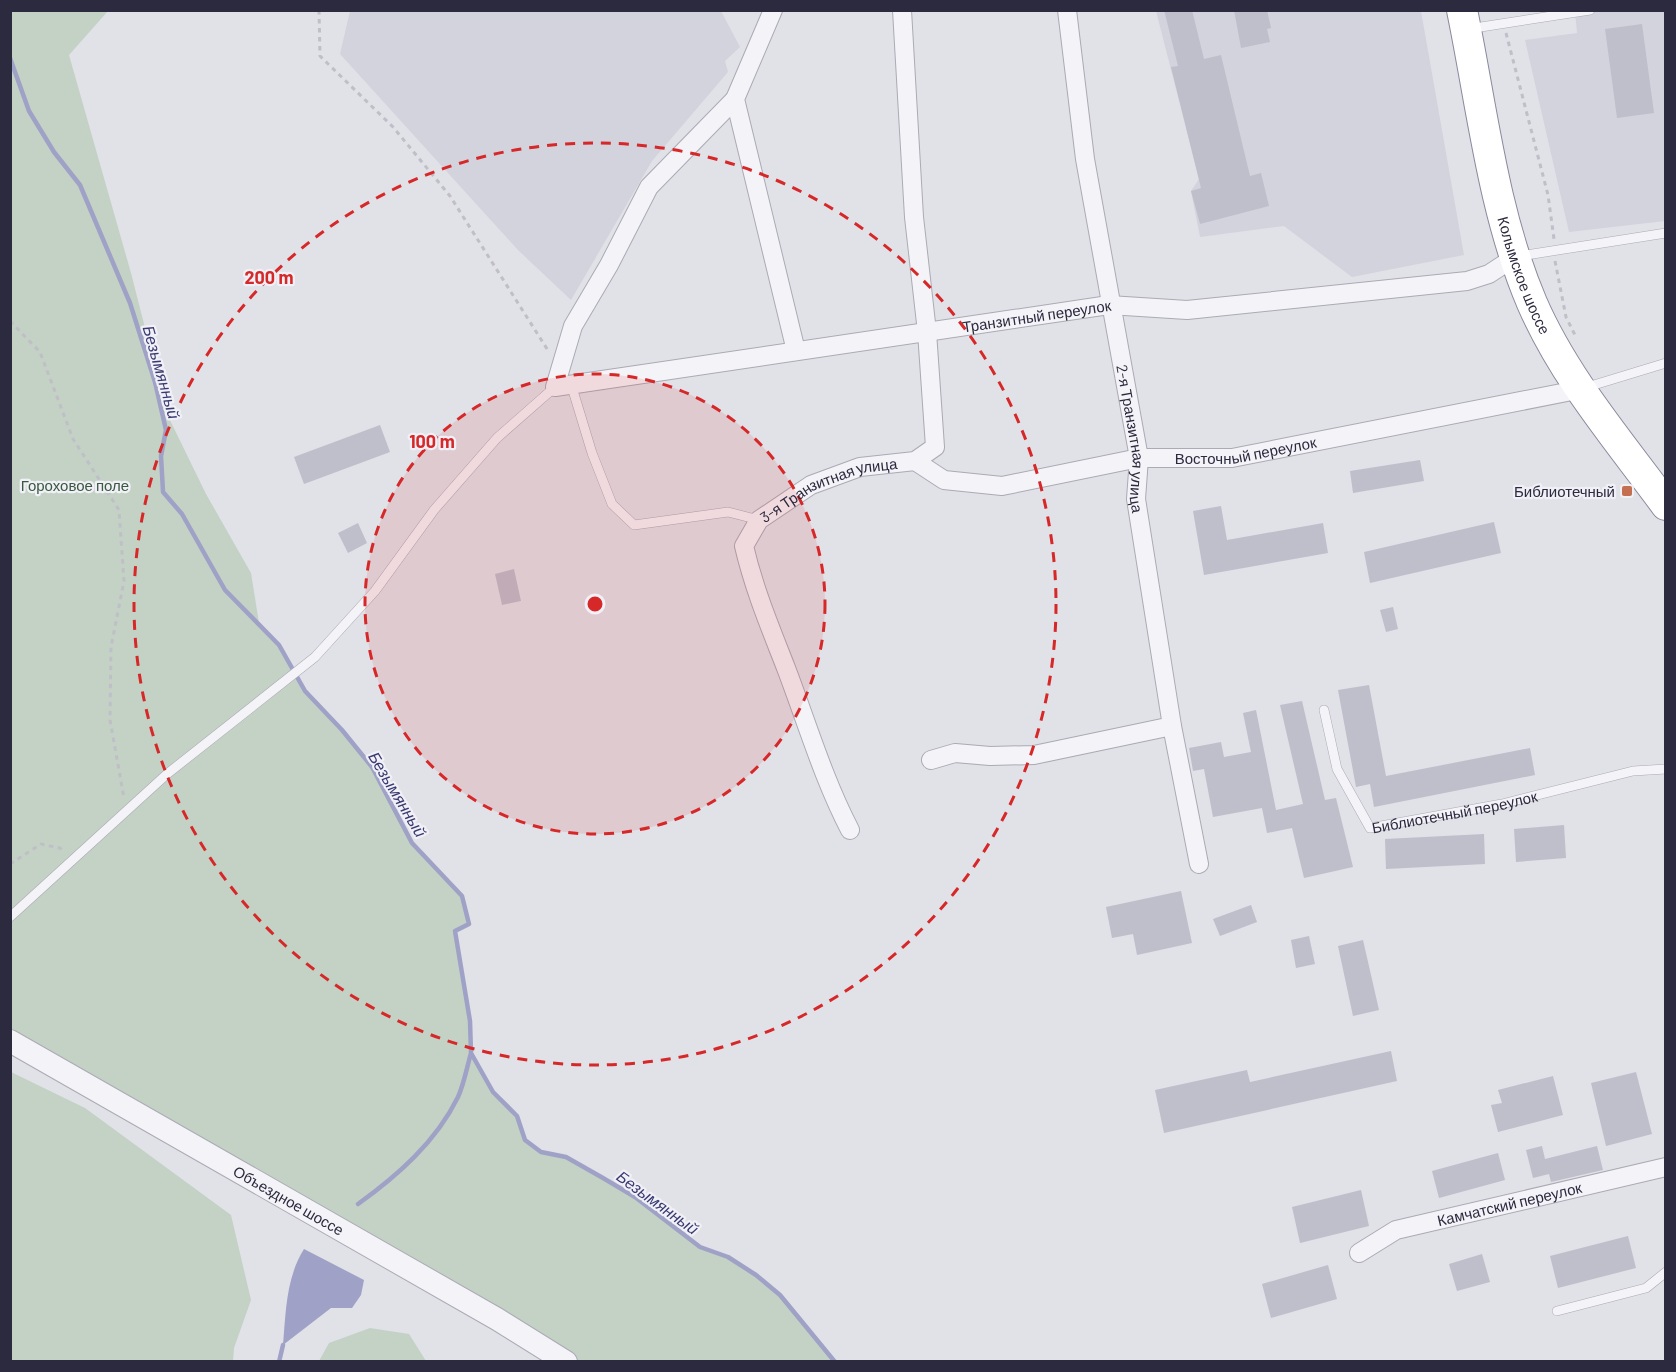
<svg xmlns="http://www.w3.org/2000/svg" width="1676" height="1372" font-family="Barlow,sans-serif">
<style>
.built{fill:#d3d3dd}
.green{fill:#c3d2c5}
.water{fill:#9fa1c6}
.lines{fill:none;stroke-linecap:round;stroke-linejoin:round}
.stream{stroke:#9fa1c6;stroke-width:4.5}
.building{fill:#bfbecb}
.service-casing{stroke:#abaab5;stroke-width:10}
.minor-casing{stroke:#abaab5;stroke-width:20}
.tertiary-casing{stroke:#abaab5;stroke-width:24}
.trunk-casing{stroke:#8a899e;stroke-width:32}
.path{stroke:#c0bfc7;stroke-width:3;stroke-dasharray:4.5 4.5;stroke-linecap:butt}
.service{stroke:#f4f3f7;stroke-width:9}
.minor{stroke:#f4f3f7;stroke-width:18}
.tertiary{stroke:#f4f3f7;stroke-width:22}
.trunk{stroke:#fff;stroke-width:30}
.ring{fill:none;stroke:#d62828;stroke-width:3;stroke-dasharray:10 8}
.poi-dot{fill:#c46f4f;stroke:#f0f0f6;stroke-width:2}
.labels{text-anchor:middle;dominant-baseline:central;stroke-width:4.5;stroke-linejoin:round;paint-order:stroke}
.street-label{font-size:15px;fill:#2c2a3f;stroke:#f0f0f6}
.park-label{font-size:15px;fill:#395940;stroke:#f0f0f6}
.poi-label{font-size:15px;fill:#2c2a3f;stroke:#f0f0f6;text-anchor:end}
.water-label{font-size:16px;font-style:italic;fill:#383970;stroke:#f0f0f6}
.centre{fill:#d62828;stroke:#f0f0f6;stroke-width:3}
.ring-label{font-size:18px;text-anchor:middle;font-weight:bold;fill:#d62828;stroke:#f0f0f6;stroke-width:4.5;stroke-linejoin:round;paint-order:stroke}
</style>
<rect width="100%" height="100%" fill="#e1e1e8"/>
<!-- built -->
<path class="built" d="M350,11h371l19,36 -15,14 3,11 -76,89 -81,139 -53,-50 -178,-196z
M1156,11h265l43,244 -112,22 -68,-51 -84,11 -9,-46 8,-12z
M1575,11h90v210l-96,11 -44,-192 52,-7z"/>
<!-- green -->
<path class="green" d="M11,11h97l-39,44 62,218 36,141 39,80 45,79 8,50 20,22 26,46 37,38 30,38 40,76 50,53 7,28 -14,8 15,89 1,32 22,39 24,24 8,24 16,12 25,5 37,21 32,19 65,50 28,10 28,18 24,20 55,66h-269l-555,-320z
M11,1072l74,36 146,107 20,85 -17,48 -1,13h-222z
M370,1328l39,6 17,27h-107l10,-18z"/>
<!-- water -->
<path class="water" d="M304,1249l60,31 -3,15 -9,13h-21l-48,37c3,-34 3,-67 21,-96z"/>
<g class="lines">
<!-- stream -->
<path class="stream" d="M10,58l19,53 25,41 26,33 50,118 25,79 11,48 -5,26 2,36 19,22 43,76 54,55 26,46 37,39 30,37 40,76 50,53 7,28 -14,7 15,90 1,32 22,39 24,24 8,24 16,12 25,5 37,21 32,19 65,50 28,10 28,18 24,20 55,67
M358,1204c39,-28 78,-62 100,-107 6,-13 9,-30 13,-44
M279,1362l4,-17"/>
</g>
<!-- building -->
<path class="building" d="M1164,10h28l12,49 17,-4 29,121 11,-3 8,33 -69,18 -9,-33 10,-3 -30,-121 7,-1z
M1234,10h33l4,18 -4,1 3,13 -29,6z
M1642,24l12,89 -37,5 -12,-89z
M380,425l10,27 -86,32 -10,-27z
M1420,460l4,21 -71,12 -3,-22z
M1221,506l6,34 96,-17 5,30 -124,22 -11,-64z
M1494,522l7,31 -131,30 -6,-31z
M358,523l9,20 -19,10 -10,-20z
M514,569l7,32 -19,4 -7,-31z
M1393,607l5,22 -12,3 -6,-22z
M1369,685l17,91 144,-28 5,27 -161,32 -4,-23 -14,3 -18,-97z
M1302,701l23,99 11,-2 17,69 -49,11 -12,-50 -25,5 -5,-25 -49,9 -9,-48 -11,2 -4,-23 32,-6 3,15 27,-5 -8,-39 13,-3 20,100 27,-6 -23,-99z
M1564,825l2,33 -50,4 -2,-33z
M1484,834l1,30 -99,5 -1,-30z
M1181,891l11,52 -55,12 -4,-21 -21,4 -6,-31z
M1251,905l6,17 -37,14 -7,-17z
M1309,936l6,28 -19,4 -5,-28z
M1363,940l16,70 -26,6 -15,-70z
M1391,1051l6,30 -233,52 -9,-43 92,-20 3,12z
M1636,1072l16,62 -46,12 -15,-63z
M1553,1076l10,39 -65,17 -7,-27 11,-2 -4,-13z
M1542,1146l3,13 52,-13 6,24 -52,12 -2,-8 -16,4 -7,-28z
M1498,1153l7,27 -66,18 -7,-27z
M1361,1190l8,36 -69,17 -8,-36z
M1628,1236l8,32 -78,20 -8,-32z
M1482,1254l8,28 -33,9 -8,-27z
M1328,1265l9,34 -66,19 -9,-34z"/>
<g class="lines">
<!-- service casing -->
<g class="service-casing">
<g id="service">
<path d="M1468,29l122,-19"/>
<path d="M1520,256l146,-23"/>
<path d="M571,384l21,69 20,51 22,21 94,-13 31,8"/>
<path d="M1584,388l82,-25"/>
<path id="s1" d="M1324,710l13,59 33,59 132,-24 131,-33 33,-2"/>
<path d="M10,917l157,-143 148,-117 60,-66 59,-81 63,-72 58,-51"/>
<path d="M1557,1311l89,-23 20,-16"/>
</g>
</g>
<!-- minor casing -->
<g class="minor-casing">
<g id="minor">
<path d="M773,10l-38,89 61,252"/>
<path id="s2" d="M1067,10l18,149 54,299 -3,41 36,227 27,138"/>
<path id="s3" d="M735,99l-86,88 -40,78 -36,61 -18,61 554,-82 78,5 280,-29 22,-7 26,-17"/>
<path id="s4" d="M915,461l29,19 58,6 137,-28h93l350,-69"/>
<path d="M931,760l24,-7 35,3 44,-1 138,-29"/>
<path id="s5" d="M850,830c-27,-52 -43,-107 -64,-162 -16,-41 -32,-79 -42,-122l15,-26 52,-35 49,-18 55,-6 20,-14 -8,-115 -13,-115 -12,-207"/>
<path id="s6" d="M1359,1253l37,-23 270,-63"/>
</g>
</g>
<!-- tertiary casing -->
<g class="tertiary-casing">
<g id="tertiary">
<path id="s7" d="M10,1041l487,278 69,43"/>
</g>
</g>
<!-- trunk casing -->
<g class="trunk-casing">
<g id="trunk">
<path id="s8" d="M1462,10c20,97 31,202 70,293 32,74 87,138 134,202"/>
</g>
</g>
<!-- path -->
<path class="path" d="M319,10l1,46 73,71 57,69 99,156
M1506,33l42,162 6,44
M1555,261l11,56 9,18
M10,321l30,31 33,87 46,71 5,71 -13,66 -1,73 14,78
M10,864l31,-20 19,4 4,4"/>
<!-- service -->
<use href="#service" class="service"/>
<!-- minor -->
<use href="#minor" class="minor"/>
<!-- tertiary -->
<use href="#tertiary" class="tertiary"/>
<!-- trunk -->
<use href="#trunk" class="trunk"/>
</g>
<!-- distance rings -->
<circle cx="595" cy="604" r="230" fill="#d62828" fill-opacity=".12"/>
<g class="ring">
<circle cx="595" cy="604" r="230"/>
<circle cx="595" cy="604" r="461"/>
</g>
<!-- markers -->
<rect class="poi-dot" x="1621" y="485" width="12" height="12" rx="3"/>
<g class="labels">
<!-- street labels -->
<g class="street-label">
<text stroke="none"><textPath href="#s8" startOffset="273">Колымское шоссе</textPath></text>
<text stroke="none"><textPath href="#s3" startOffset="832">Транзитный переулок</textPath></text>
<text stroke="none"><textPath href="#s2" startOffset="434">2-я Транзитная улица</textPath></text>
<text stroke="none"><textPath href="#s4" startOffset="340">Восточный переулок</textPath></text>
<text stroke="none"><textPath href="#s5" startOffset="411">3-я Транзитная улица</textPath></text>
<text stroke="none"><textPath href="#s1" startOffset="214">Библиотечный переулок</textPath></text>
<text stroke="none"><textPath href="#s7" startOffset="321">Объездное шоссе</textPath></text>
<text stroke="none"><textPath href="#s6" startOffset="160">Камчатский переулок</textPath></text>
</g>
<!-- park labels -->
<g class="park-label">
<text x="75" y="485">Гороховое поле</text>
</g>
<!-- poi labels -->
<g class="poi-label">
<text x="1615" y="491">Библиотечный</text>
</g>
<!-- water labels -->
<g class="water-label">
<text transform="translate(162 372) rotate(74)">Безымянный</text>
<text transform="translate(398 794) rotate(59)">Безымянный</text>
<text transform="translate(658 1202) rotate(36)">Безымянный</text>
</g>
</g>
<circle cx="595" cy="604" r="9" class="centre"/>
<g class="ring-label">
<text x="269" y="284">200 m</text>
<text x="432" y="448">100 m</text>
</g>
<!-- border -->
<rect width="1676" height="1372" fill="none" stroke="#2c2a3f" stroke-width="24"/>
</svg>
